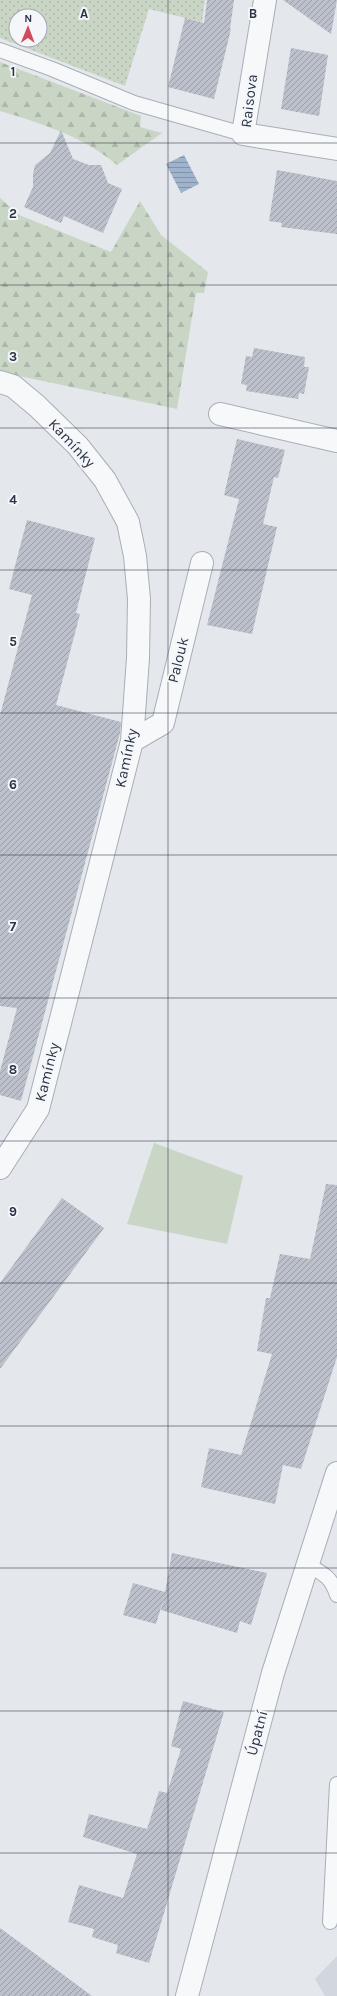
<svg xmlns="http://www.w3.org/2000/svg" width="337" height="1996" font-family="Karla,sans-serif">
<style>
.built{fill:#d2d6de}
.green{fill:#c9d6c5}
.forest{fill:url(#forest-firs)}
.garden{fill:url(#garden-dots);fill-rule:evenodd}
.water{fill:url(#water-rules)}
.building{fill:url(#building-hatch)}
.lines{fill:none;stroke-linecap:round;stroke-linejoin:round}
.lane-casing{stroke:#a9aeb7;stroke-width:16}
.street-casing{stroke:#a9aeb7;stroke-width:24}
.lane{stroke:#f7f8fa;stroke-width:14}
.street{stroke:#f7f8fa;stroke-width:22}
.grid{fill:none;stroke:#2b3445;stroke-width:1;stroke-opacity:0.55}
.labels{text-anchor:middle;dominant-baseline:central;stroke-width:4;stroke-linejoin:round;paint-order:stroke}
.street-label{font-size:15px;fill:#2b3445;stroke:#f4f6f9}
.grid-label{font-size:13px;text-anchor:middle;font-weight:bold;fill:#2b3445;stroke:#f4f6f9;stroke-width:4;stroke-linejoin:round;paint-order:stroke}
</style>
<defs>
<pattern id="forest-firs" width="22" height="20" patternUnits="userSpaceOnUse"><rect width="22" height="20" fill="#c9d6c5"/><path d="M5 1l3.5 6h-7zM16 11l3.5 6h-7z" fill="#adb8ab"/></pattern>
<pattern id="garden-dots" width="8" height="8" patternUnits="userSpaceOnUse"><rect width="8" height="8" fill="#c9d6c5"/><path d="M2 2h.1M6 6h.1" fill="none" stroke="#adb8ab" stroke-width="1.8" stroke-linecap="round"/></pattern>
<pattern id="water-rules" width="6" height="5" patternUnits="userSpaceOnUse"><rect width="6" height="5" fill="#9fb4cc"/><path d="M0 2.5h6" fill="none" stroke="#8293a7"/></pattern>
<pattern id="building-hatch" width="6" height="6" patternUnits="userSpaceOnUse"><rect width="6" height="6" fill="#bbc0ca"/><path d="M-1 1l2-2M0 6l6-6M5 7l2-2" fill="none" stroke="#989da6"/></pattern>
</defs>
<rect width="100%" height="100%" fill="#e4e7ec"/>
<!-- built -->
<path class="built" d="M337,1956v40h-12l-10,-17z"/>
<!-- green -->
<path class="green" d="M154,1143l89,33 -16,68 -100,-20z"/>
<!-- forest -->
<path class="forest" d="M0,62l141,54 -1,11 22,6 -45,32c-32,-28 -77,-42 -117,-54z
M0,198l19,17 92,37 29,-51 21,34 47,37 -4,21h-8l-19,116 -177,-37z"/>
<!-- garden -->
<path class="garden" d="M0,0h205l-3,22 -53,-13 -24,77 -125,-48zM16,16h24v24h-24z"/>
<!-- water -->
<path class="water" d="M184,155l15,29 -18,9 -15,-29z"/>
<!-- building -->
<path class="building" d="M207,0h27l-4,29h1l-17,70 -46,-12 17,-69 19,5z
M283,0h54l-6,34z
M291,48l37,7 -9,61 -38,-7z
M61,130l12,29 16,6h12l7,18 14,6 -19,44 -39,-17 -3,7 -37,-16 9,-20v-13l2,-9 15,-12z
M277,170l60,11v53l-56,-7 1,-4 -13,-2z
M254,348l51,9 -1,10h5l-5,27 -5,-1 -1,6 -52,-8 1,-6 -6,-1 5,-28 6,1z
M237,439l48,11 -7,28 -4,-1 -11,47 14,3 -25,107 -45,-9 32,-126 -15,-4z
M27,520l68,18 -19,75 4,1 -24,91 65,17 -1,11 -99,368 -21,-6v-24l17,-63 -17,-2v-291l32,-120 -23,-6z
M326,1184l11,1v172l-36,112 -18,-4 -8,39 -74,-17 8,-39 32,7 31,-101 -15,-3 9,-53h4l10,-44 30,5z
M62,1198l42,30 -104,141v-86z
M172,1553l95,20 -16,52 -11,-4 -3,12 -76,-23 3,-12 -8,26 -33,-9 10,-32 32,9z
M183,1701l41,11 -75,251 -33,-10 2,-8 -26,-8 2,-8 -26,-7 11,-37 44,13 14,-44 -54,-17 6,-23 58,15 12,-38 8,2 14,-44 -10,-3z
M0,1928l26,19 66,49h-92z"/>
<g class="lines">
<!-- lane casing -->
<g class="lane-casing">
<path id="lane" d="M0,50l52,19 82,34 109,31
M308,1565c16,9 23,12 29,30
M330,1922l7,-138"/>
</g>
<!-- street casing -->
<g class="street-casing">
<path id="street" d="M265,0l-22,134 94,15
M0,382l13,4 24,20 41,40 27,34 23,42 7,34 4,43 -1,59 -6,83 -94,368 -38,59
M220,414l117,27
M132,741l31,-18 39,-160
M187,1996l86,-323 64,-200"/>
</g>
<!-- lane -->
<use href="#lane" class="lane"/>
<!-- street -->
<use href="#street" class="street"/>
</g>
<!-- grid -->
<path class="grid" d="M168,0v1996M0,143h337M0,285h337M0,428h337M0,570h337M0,713h337M0,855h337M0,998h337M0,1141h337M0,1283h337M0,1426h337M0,1568h337M0,1711h337M0,1853h337"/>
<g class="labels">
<!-- street labels -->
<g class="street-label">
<text transform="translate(249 101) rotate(-83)">Raisova</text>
<text transform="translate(72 443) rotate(47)">Kamínky</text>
<text transform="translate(178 660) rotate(-76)">Palouk</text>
<text transform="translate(126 758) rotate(-78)">Kamínky</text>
<text transform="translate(47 1072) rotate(-76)">Kamínky</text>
<text transform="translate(257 1733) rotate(-75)">Úpatní</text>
</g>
</g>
<g class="grid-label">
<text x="84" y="18">A</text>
<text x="253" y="18">B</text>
<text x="13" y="76">1</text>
<text x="13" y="218">2</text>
<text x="13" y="361">3</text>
<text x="13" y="504">4</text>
<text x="13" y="646">5</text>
<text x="13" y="789">6</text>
<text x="13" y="931">7</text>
<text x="13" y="1074">8</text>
<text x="13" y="1216">9</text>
</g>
<!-- north arrow -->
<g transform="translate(28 28) rotate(1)"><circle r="19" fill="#f4f6f9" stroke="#a4a8b1"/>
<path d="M0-3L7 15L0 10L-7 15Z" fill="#d1495b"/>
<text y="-6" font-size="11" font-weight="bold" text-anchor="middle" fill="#2b3445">N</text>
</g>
</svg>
